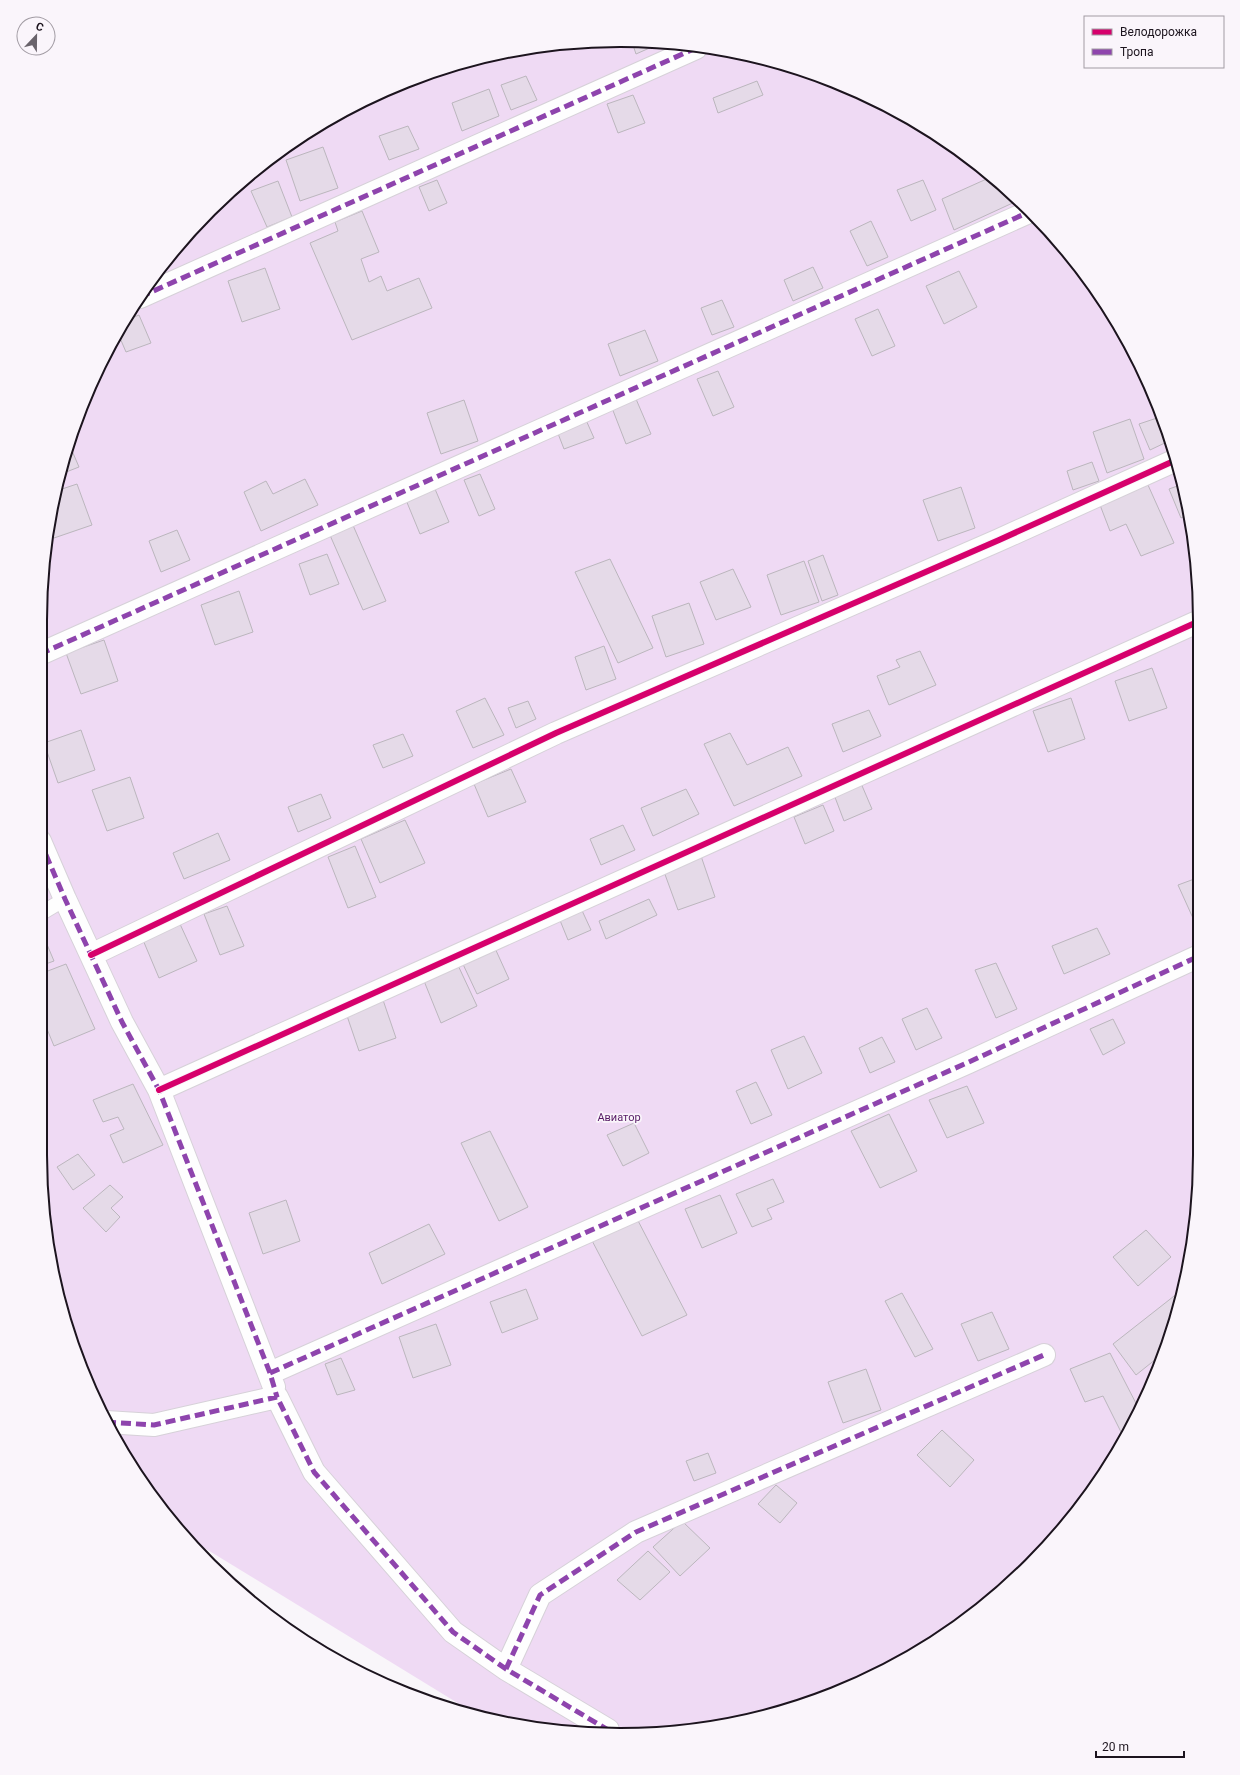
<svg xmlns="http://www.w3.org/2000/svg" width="1240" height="1775" font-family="Roboto,sans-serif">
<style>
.green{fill:#efdaf4}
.building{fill:#e5dae8;stroke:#bbb6bd}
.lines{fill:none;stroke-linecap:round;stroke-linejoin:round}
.service-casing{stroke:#d6d1d8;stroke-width:16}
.minor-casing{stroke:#d6d1d8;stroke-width:24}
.service{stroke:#fefefe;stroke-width:14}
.minor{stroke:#fefefe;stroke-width:22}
.quiet{stroke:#8e44ad;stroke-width:5;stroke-dasharray:10 5;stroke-linecap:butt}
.cycleway-casing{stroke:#faf5fb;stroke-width:8}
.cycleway{stroke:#d6006c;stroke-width:6}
.labels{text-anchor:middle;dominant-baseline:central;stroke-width:3.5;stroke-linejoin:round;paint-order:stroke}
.park-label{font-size:11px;fill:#561a65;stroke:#faf5fb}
.rim{fill:none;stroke:#1c141e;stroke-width:2}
</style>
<rect width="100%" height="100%" fill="#f9f6fa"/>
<!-- green -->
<path class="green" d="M658,41l112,19 106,40 97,60 83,77 84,127 40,106 15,74 4,649 -19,112 -40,106 -60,97 -77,83 -127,84 -106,40 -74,15h-151l-76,-20 -276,-169 -55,-64 -38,-66 -40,-106 -20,-150v-535l11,-113 33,-109 34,-68 42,-63 77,-83 93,-66 103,-47 111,-26z"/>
<!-- building -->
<path class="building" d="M658,41l5,1 -27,12 -4,-12z
M526,76l11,24 -26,10 -10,-25z
M757,81l6,14 -45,18 -5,-15z
M489,89l10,27 -37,15 -10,-28z
M633,95l12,28 -27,10 -11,-29z
M408,126l11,23 -30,11 -10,-24z
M323,147l15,41 -38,13 -14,-41z
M991,177l26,24 -63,29 -12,-31z
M437,180l10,23 -18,8 -10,-24z
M923,180l13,30 -25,11 -14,-31z
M278,181l14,36 -25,10 -16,-36z
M362,211l17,41 -18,7 8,23 12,-6 6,15 32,-13 13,30 -80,32 -42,-97 28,-12 -3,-9z
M871,221l17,36 -21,9 -17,-35z
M813,267l10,21 -30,13 -9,-21z
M265,268l15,41 -38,13 -14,-41z
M959,271l18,36 -33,17 -18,-38z
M722,300l12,27 -22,8 -11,-27z
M878,309l17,37 -23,10 -17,-37z
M139,315l12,28 -25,9 -9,-21 7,-10z
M645,330l13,31 -38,15 -12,-32z
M718,371l16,36 -21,9 -16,-37z
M636,399l15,35 -25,10 -14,-36z
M464,400l14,41 -37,13 -14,-41z
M1160,417l9,24 -19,9 -11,-26z
M1130,419l14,40 -37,14 -14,-41z
M586,420l8,18 -30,11 -7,-18z
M70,446l9,21 -18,7z
M1092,462l7,19 -26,9 -6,-19z
M480,474l15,35 -16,7 -15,-36z
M305,479l13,26 -57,26 -17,-39 22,-11 7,13z
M77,484l15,41 -38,13 -5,-13 2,-18 5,-16z
M1183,484l6,30 -8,4 -12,-29z
M1148,485l26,58 -33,13 -15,-32 -16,7 -10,-26z
M961,487l14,41 -37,13 -15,-41z
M435,489l14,33 -29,12 -14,-34z
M352,523l34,78 -23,9 -34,-77z
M177,530l13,30 -29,12 -12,-31z
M327,554l12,30 -29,11 -11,-31z
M823,555l15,40 -16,6 -14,-40z
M610,559l43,89 -35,15 -43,-91z
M804,561l15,41 -38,13 -14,-40z
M733,569l18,38 -35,13 -16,-38z
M239,591l14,41 -38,13 -14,-40z
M689,603l15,41 -38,13 -14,-41z
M104,640l14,41 -37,13 -15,-41z
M604,646l12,33 -30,11 -11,-33z
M920,651l16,34 -47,20 -12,-29 23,-9 -4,-7z
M1152,668l15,40 -38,13 -14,-40z
M485,698l19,37 -31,13 -17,-37z
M1071,698l14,41 -37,13 -15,-41z
M528,701l8,18 -20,9 -8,-20z
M869,710l12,26 -38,16 -11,-28z
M81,730l14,40 -37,13 -14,-40z
M730,733l17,32 41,-18 14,29 -68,30 -30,-62z
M403,734l10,22 -30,12 -10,-23z
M511,769l15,33 -38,15 -14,-33z
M130,777l14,41 -37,13 -15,-41z
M860,781l12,28 -28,12 -11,-29z
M686,789l13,25 -46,22 -12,-28z
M321,794l10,24 -33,14 -10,-25z
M823,805l11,26 -29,13 -11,-27z
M405,820l20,43 -45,20 -19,-44z
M623,825l12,25 -34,15 -11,-26z
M218,833l12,27 -46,19 -11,-26z
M355,846l21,51 -28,11 -20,-51z
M701,856l14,41 -37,13 -15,-41z
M1197,878v49l-19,-42z
M649,899l8,16 -51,24 -7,-18z
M579,904l12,26 -23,10 -11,-27z
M227,906l17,40 -24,9 -16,-41z
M180,924l17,37 -38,17 -16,-38z
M1097,928l13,26 -46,20 -12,-28z
M40,935h3l11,26 -14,5z
M494,946l15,33 -32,15 -16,-34z
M456,961l21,45 -36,17 -19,-47z
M996,963l21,46 -21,9 -21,-48z
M66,964l29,65 -41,17 -14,-34v-38z
M382,997l14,41 -37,13 -14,-41z
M927,1008l15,30 -26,12 -14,-31z
M1113,1019l12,24 -22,12 -13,-26z
M804,1036l18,37 -34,16 -17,-39z
M882,1037l13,25 -25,11 -11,-25z
M756,1082l16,33 -21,9 -15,-33z
M133,1084l30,61 -40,18 -13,-28 14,-6 -6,-12 -15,5 -10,-22z
M967,1086l17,37 -37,15 -18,-38z
M889,1114l28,57 -37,17 -29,-57z
M634,1123l15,30 -26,13 -16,-31z
M490,1131l38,76 -29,14 -38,-78z
M78,1154l17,21 -22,15 -16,-23z
M773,1179l11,23 -17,7 5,10 -20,8 -16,-33z
M110,1185l13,12 -12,11 9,9 -14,15 -23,-24z
M720,1195l17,38 -35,15 -17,-39z
M286,1200l14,41 -37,13 -14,-41z
M634,1213l53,102 -45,21 -54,-103z
M429,1224l16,30 -63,30 -13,-31z
M1146,1230l25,27 -33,29 -25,-29z
M526,1289l12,30 -36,14 -12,-31z
M1183,1289l-3,16 -19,50 -25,20 -23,-31z
M902,1293l31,56 -18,8 -30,-56z
M992,1312l17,37 -31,12 -17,-37z
M436,1324l15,41 -38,13 -14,-41z
M1110,1353l30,58 -16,27 -21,-42 -18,6 -15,-33z
M341,1358l14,32 -18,5 -12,-31z
M866,1369l15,41 -38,13 -15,-41z
M942,1430l32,30 -24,27 -33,-32z
M708,1453l8,20 -22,8 -8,-20z
M776,1485l21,18 -17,20 -22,-19z
M682,1521l28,27 -30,28 -27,-29z
M648,1551l22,21 -30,28 -23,-20z"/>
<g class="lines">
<!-- service casing -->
<g class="service-casing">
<path id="service" d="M40,914l25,-15"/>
</g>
<!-- minor casing -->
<g class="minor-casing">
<path id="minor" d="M140,297l556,-249
M40,654l989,-442
M40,841l25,58 57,123 37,68 115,297
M91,955l465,-222 443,-193 177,-80
M159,1090l1036,-467
M270,1373l699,-311 228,-105
M106,1422l48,3 123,-28 37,75 139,160 53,37 102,61
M506,1669l34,-74 96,-63 408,-177"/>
</g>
<!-- service -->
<use href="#service" class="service"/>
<!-- minor -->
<use href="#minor" class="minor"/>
<!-- quiet -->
<path class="quiet" d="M140,297l556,-249
M40,654l989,-442
M40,841l25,58 57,123 37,68 111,283 7,24
M270,1373l699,-311 228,-105
M106,1422l48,3 123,-28 37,75 139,160 53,37 102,61
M506,1669l34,-74 96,-63 408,-177"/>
<!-- cycleway casing -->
<g class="cycleway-casing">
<path id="cycleway" d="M91,955l465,-222 443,-193 177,-80
M159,1090l1036,-467"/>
</g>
<!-- cycleway -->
<use href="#cycleway" class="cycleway"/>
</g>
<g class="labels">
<!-- park labels -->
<g class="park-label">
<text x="619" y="1117">Авиатор</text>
</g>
</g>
<!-- crop -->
<path d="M0 0H1240V1775H0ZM620 47H620A573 573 0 0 1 1193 620V1155A573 573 0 0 1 620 1728H620A573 573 0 0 1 47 1155V620A573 573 0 0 1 620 47Z" fill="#faf5fb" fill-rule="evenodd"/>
<path class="rim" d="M620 47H620A573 573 0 0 1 1193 620V1155A573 573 0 0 1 620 1728H620A573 573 0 0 1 47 1155V620A573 573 0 0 1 620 47Z"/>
<!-- legend -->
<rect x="1084" y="16" width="140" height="52" fill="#faf5fb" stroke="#a19ba3"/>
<rect x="1092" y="29" width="20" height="6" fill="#d6006c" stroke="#a19ba3"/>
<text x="1120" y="36" font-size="12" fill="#1c141e">Велодорожка</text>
<rect x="1092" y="49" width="20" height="6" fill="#8e44ad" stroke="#a19ba3"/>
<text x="1120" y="56" font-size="12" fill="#1c141e">Тропа</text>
<!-- north arrow -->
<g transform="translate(36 36) rotate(22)"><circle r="19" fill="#faf5fb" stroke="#a19ba3"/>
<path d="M0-3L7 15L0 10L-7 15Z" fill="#69636b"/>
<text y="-6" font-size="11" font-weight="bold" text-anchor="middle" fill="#1c141e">С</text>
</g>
<!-- scale -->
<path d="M1096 1751v6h88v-6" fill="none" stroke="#1c141e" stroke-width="2"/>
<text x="1102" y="1751" font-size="12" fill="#1c141e" stroke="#faf5fb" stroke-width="3" paint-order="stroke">20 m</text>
</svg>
